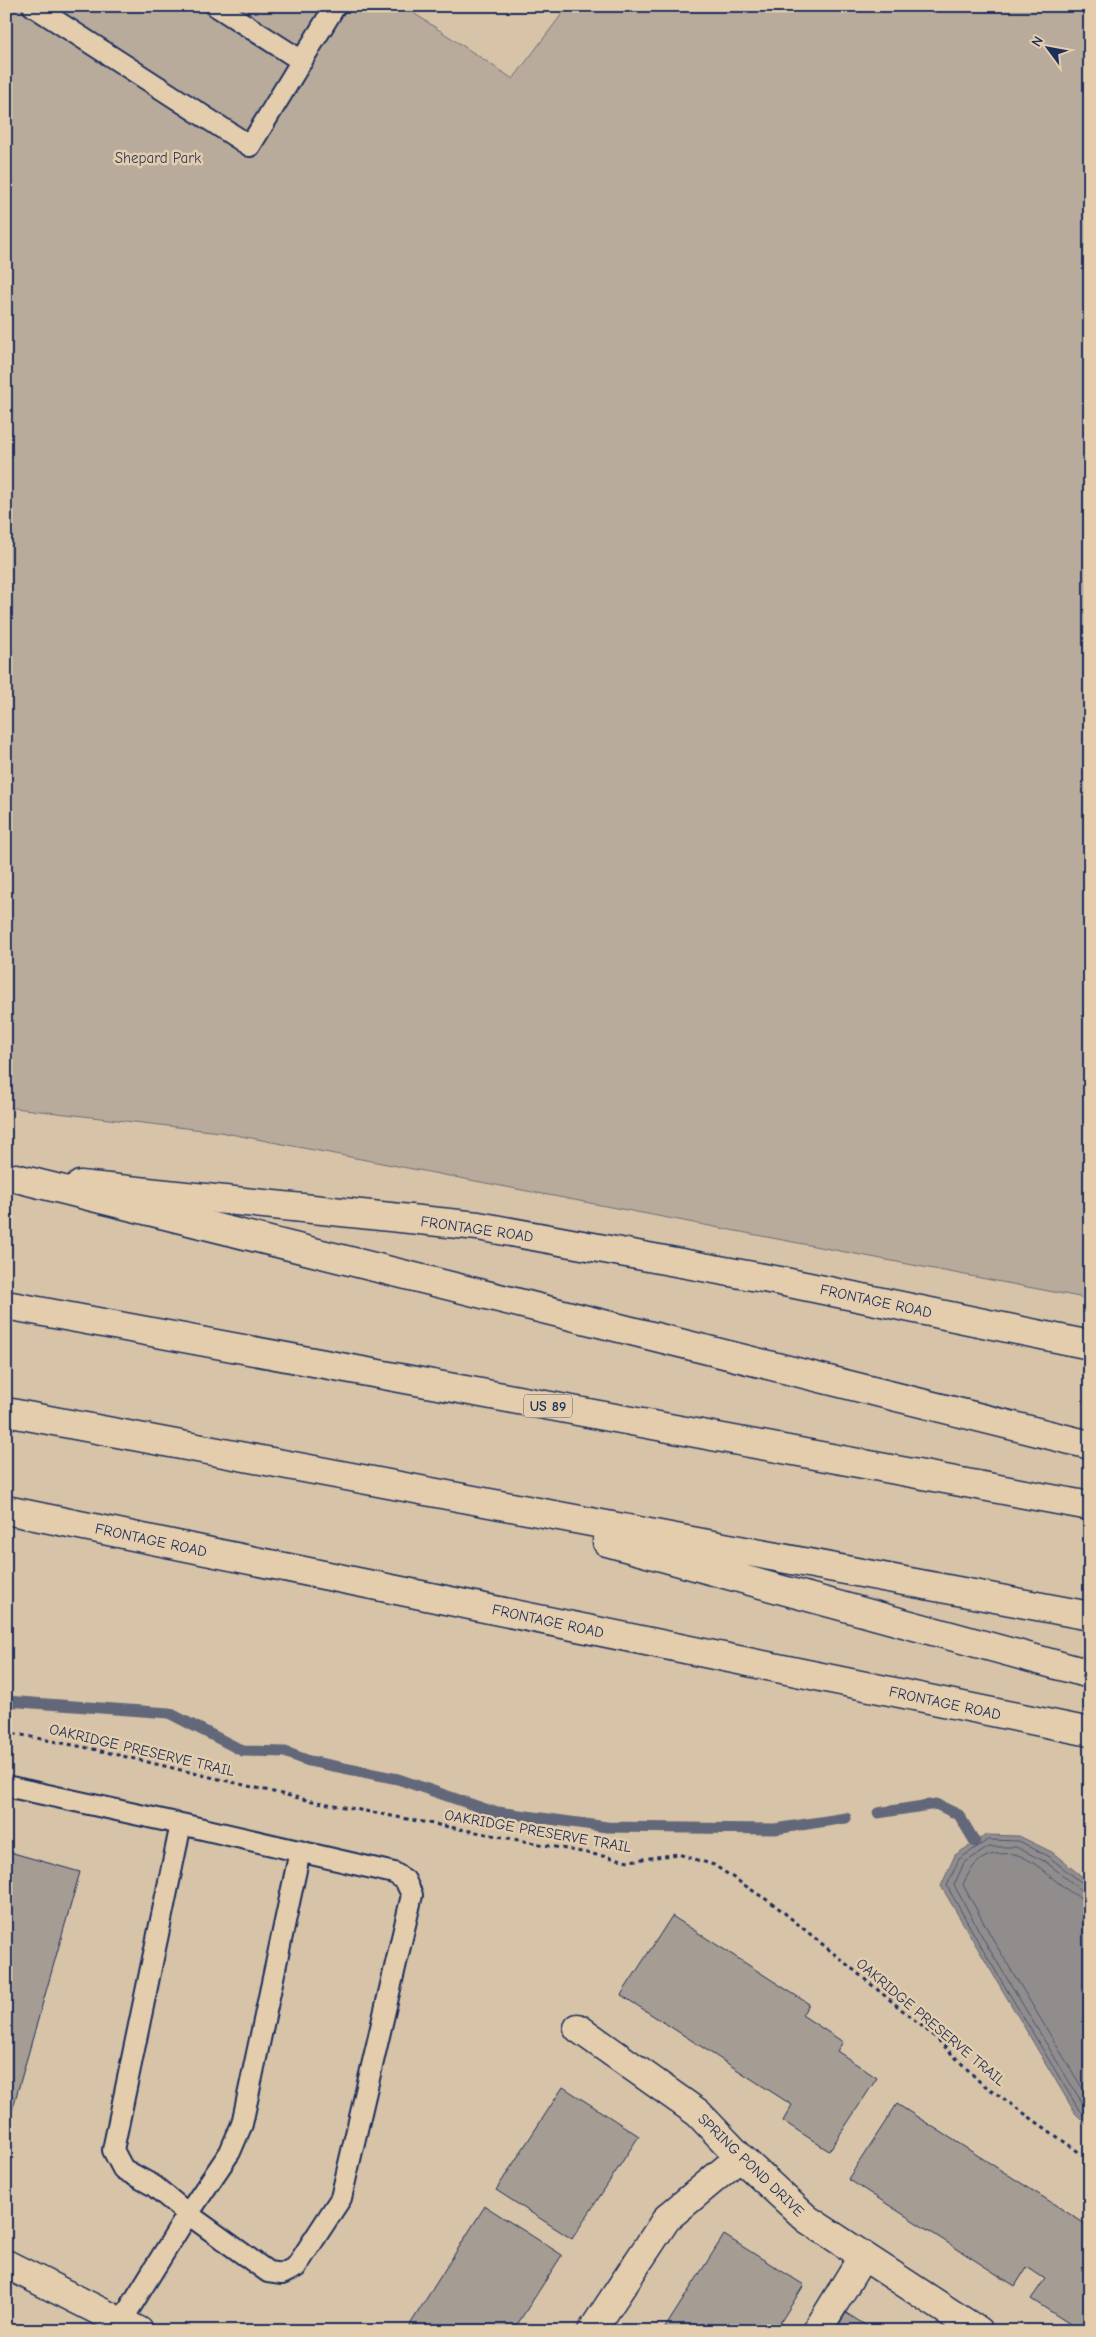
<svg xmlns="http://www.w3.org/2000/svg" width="1096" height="2337" font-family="'Comic Neue',sans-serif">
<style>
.green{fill:#b8ab9b;stroke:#6a6d7c}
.water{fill:#918d8d;stroke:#62677a}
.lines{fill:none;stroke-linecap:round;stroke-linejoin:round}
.shore{stroke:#4a5571;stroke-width:1}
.stream{stroke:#62677a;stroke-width:11}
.building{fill:#a59c93;stroke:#1b2f5e}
.service-casing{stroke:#1b2f5e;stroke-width:24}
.minor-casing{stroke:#1b2f5e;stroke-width:31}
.secondary-casing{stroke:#1b2f5e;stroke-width:31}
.motorway-casing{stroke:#1b2f5e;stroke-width:31}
.path{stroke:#1b2f5e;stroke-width:3;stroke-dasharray:4 4;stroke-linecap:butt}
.service{stroke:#e3cdac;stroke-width:20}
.minor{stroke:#e3cdac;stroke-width:28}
.secondary{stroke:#e3cdac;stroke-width:28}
.motorway{stroke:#e3cdac;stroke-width:28}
.labels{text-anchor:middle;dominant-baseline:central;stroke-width:5;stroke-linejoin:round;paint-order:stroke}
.shield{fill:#e3cdac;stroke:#575e75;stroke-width:1}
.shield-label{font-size:14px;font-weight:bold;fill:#1b2f5e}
.park-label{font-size:15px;fill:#2b3b64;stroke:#e3cdac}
.street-label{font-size:15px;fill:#1b2f5e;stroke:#e3cdac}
</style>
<rect width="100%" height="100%" fill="#d7c3a7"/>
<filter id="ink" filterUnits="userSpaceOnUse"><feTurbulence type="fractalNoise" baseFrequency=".02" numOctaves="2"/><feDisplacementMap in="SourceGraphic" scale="10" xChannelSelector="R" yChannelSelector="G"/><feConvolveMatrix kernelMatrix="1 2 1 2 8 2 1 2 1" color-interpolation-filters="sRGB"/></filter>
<g filter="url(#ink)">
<!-- green -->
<path class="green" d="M6,6h397l110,73 55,-73h522v1293l-870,-167 -214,-25z"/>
<!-- water -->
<path class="water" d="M986,1835l33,1 33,16 38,31v245l-15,-15 -134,-227 14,-31z"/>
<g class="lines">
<!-- shore -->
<path class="shore" d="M1090,1886l-5,-1 -36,-28 -30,-16 -31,-1 -29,19 -12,27 36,64 96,160 11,11
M1090,1892l-9,-2 -35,-28 -30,-15h-27l-25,16 -10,22 34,62 96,159 6,6
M1090,1900c-23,-1 -49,-40 -76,-46 -5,-1 -11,0 -16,0 -18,0 -29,16 -35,31l32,58 95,158"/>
<!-- stream -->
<path class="stream" d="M6,1701l163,12 74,38 42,1 24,9 89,18 93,32 116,16 168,2 71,-11
M878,1813l58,-9 23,11 16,27"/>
</g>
<!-- building -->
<path class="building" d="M6,1851l74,21 -74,260z
M672,1916l137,88 -7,11 41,27 -6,9 40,27 -48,73 -46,-30 9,-16 -171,-110z
M563,2087l76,49 -67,103 -76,-49z
M897,2104l193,123v104h-9l-50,-32 14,-20 -18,-12 -12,19 -167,-107z
M485,2206l77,49 -49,76h-107z
M724,2235l80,50 -29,46h-112z
M846,2313l29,18h-40z"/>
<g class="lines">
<!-- service casing -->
<g class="service-casing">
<path id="service" d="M33,6l217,140 85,-140
M216,6l86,55
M6,1786l175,38 -68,326 10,19 31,17 34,28 -67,108
M181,1824l213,49 11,7 7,15 -71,303 -45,69 -14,7 -14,-2 -80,-58 42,-62 12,-28 58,-273"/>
</g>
<!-- minor casing -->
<g class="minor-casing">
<path id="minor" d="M578,2028l120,85 42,44 67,62 171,112
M6,2264l133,67
M592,2331l75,-113 73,-61
M817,2331l46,-75"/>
</g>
<!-- secondary casing -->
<g class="secondary-casing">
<path id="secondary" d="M80,1185l398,41 302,55 310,64
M6,1510l1084,222"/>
</g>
<!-- motorway casing -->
<g class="motorway-casing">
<path id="motorway" d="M16,1178l1074,267
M6,1305l1084,201
M6,1412l1084,204
M607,1542l483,132"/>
</g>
<!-- path -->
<path class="path" d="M6,1732l87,17 214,51 322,61 49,-7 36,11 62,41 159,131 45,45 110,78"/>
<!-- service -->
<use href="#service" class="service"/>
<!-- minor -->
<use href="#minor" class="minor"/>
<!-- secondary -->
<use href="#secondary" class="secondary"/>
<!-- motorway -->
<use href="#motorway" class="motorway"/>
</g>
</g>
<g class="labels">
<!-- shield labels -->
<rect class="shield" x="524" y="1394.5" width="48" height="23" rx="4"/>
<g class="shield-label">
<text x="548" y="1406">US 89</text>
</g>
<!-- park labels -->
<g class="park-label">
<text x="158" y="158">Shepard Park</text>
</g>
<!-- street labels -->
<g class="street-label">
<text transform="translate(477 1229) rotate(8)">FRONTAGE ROAD</text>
<text transform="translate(876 1301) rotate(12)">FRONTAGE ROAD</text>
<text transform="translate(151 1540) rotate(12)">FRONTAGE ROAD</text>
<text transform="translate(548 1621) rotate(12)">FRONTAGE ROAD</text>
<text transform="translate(945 1703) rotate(12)">FRONTAGE ROAD</text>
<text transform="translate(142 1750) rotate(13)">OAKRIDGE PRESERVE TRAIL</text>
<text transform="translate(538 1831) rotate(10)">OAKRIDGE PRESERVE TRAIL</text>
<text transform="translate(931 2022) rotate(40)">OAKRIDGE PRESERVE TRAIL</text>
<text transform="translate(751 2165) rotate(44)">SPRING POND DRIVE</text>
</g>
</g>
<!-- margin -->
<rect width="1096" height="2337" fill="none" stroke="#e3cdac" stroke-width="25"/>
<rect x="12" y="12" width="1071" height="2312" fill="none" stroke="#1b2f5e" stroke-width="2" filter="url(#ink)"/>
<!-- north arrow -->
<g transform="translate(1048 48) rotate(302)" stroke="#e3cdac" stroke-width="4" paint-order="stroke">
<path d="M0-4L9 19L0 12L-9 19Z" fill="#1b2f5e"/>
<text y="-8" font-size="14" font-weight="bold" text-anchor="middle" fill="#1b2f5e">N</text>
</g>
</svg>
